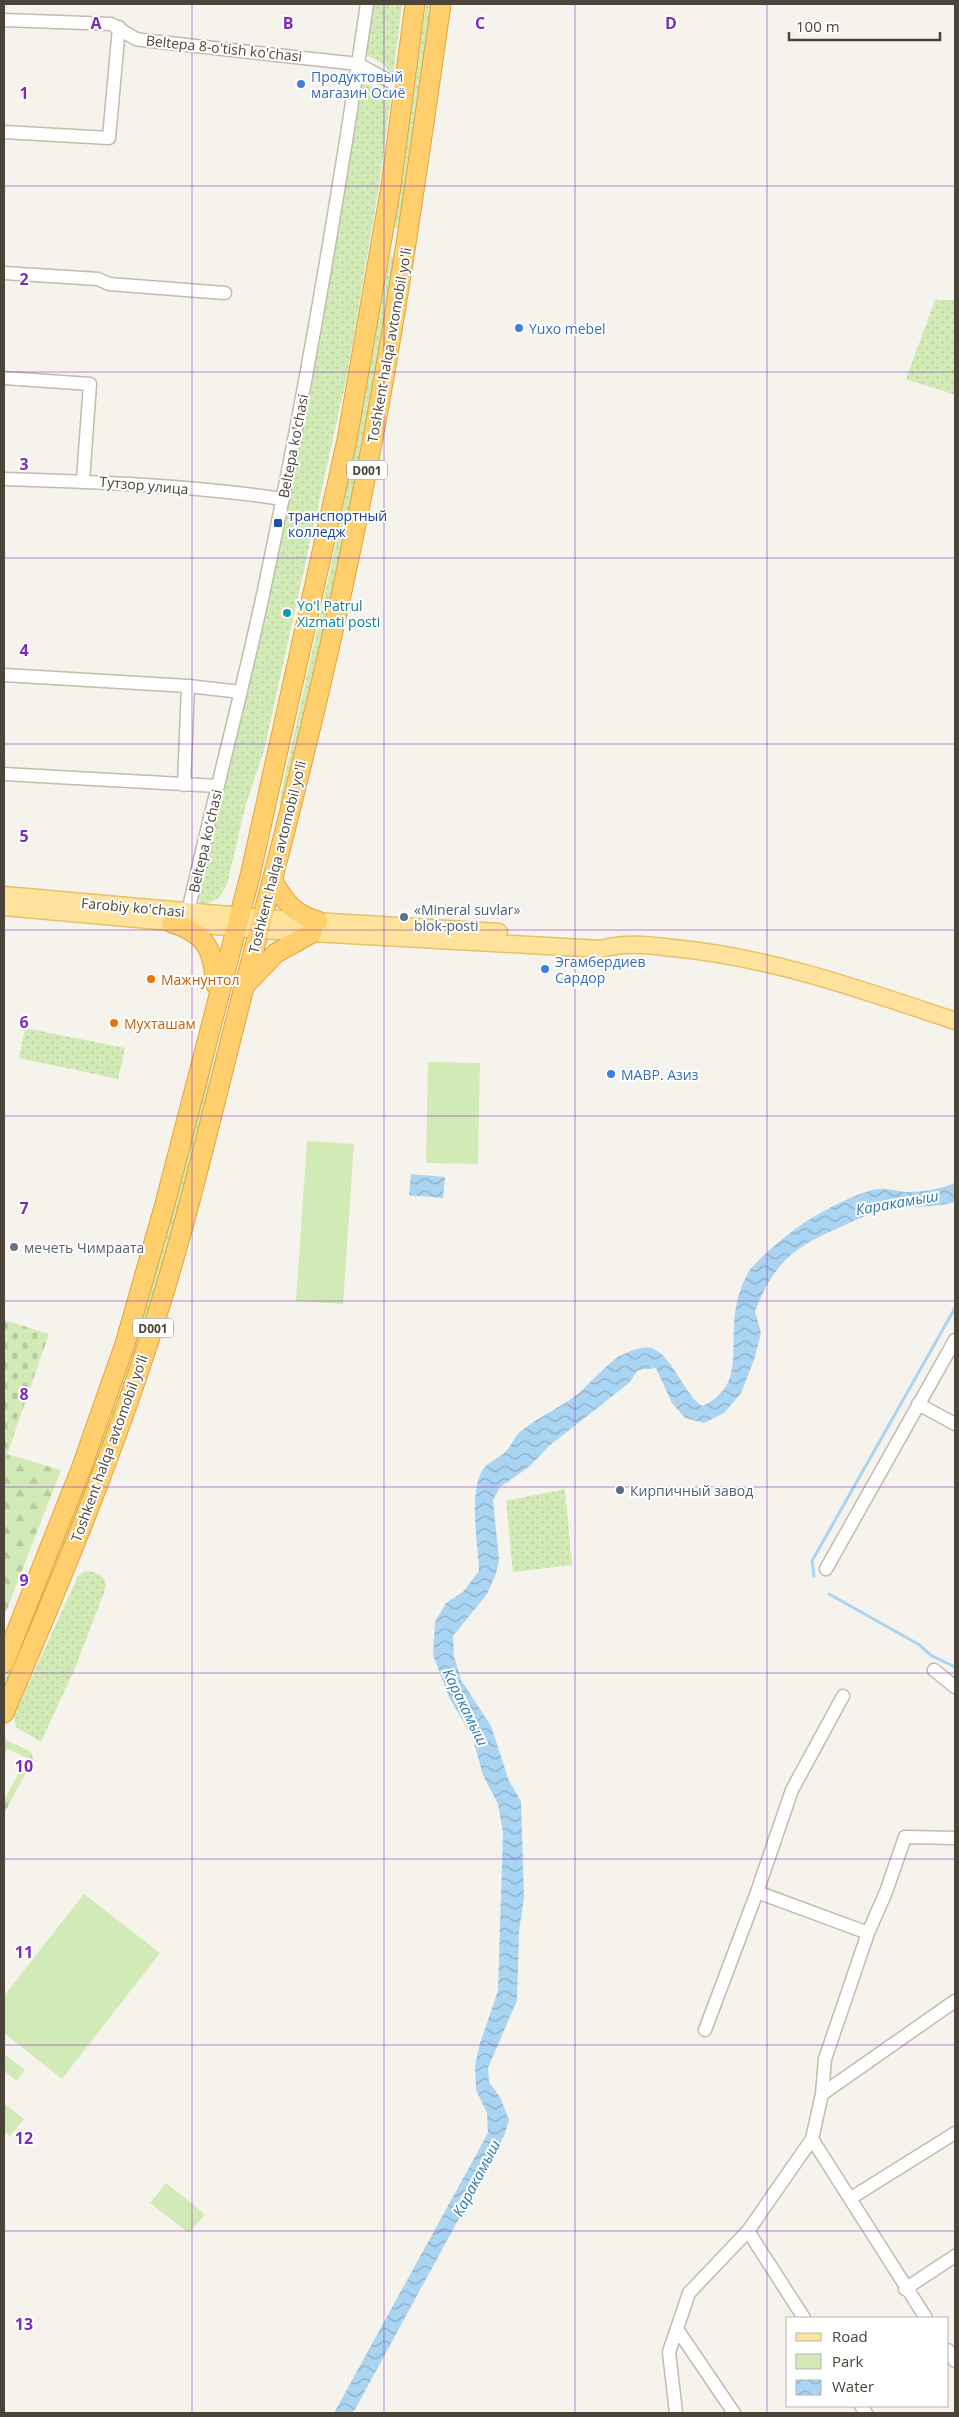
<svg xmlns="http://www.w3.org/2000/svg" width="959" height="2417" font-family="'Open Sans',sans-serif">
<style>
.green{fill:url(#green-dots)}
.forest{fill:url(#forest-firs)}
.cemetery{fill:url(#cemetery-stones)}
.pitch{fill:#d2eab5}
.water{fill:url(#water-waves)}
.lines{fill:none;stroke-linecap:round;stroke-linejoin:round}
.stream{stroke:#a9d4f2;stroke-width:3}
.minor-casing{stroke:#c2bbae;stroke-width:15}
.major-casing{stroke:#e6c16a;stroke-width:19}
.highway-casing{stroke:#e0a43c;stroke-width:21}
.minor{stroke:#fff;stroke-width:12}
.major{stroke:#ffe39c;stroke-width:16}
.highway{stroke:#ffcf6e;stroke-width:19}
.grid{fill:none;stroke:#7b2cbf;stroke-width:1;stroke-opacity:0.55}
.shop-dot{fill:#3f7fe0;stroke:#fff;stroke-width:2}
.transit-dot{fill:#1a4fb4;stroke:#fff;stroke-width:2}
.culture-dot{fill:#0f9aa8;stroke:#fff;stroke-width:2}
.service-dot{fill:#5c6f8a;stroke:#fff;stroke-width:2}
.food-dot{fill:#e8710a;stroke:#fff;stroke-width:2}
.worship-dot{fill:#6b7280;stroke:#fff;stroke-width:2}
.labels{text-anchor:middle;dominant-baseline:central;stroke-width:4;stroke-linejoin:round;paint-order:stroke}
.shield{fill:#fff;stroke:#817c74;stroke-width:1}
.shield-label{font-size:12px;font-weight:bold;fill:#4b4439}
.street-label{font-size:14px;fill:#4b4439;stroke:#fff}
.shop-label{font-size:14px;fill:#366cbe;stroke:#fff;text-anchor:start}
.transit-label{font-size:14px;fill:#164399;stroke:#fff;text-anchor:start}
.culture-label{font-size:14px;fill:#0d838f;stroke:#fff;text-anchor:start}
.service-label{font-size:14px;fill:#4e5e75;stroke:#fff;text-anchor:start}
.food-label{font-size:14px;fill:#c56008;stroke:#fff;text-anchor:start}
.worship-label{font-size:14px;fill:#5b616d;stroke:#fff;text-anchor:start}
.water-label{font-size:15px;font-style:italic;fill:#2e7ab2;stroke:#fff}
.grid-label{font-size:16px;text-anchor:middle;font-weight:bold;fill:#7b2cbf;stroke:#fff;stroke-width:4;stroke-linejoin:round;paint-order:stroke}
</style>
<defs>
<pattern id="green-dots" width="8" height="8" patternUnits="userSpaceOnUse" patternTransform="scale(1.25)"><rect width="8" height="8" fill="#d2eab5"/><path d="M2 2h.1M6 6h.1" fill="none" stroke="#b6ca9c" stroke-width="1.8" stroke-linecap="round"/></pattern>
<pattern id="forest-firs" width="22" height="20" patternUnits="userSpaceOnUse" patternTransform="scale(1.25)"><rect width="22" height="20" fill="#d2eab5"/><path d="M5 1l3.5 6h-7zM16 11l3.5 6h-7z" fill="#b6ca9c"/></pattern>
<pattern id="cemetery-stones" width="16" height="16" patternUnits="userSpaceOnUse" patternTransform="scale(1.25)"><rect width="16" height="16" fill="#d2eab5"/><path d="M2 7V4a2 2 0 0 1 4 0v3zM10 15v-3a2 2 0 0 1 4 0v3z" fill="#b6ca9c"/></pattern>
<pattern id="water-waves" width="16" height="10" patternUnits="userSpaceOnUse" patternTransform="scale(1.25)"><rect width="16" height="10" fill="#a9d4f2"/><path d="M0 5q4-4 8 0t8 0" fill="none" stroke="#8caec5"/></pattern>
</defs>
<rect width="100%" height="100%" fill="#f6f3ec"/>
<!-- green -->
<path class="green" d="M374,4h28l-9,72 -11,-13 -16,-8z
M426,4h7l-32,224 -7,-1z
M362,83l23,8 6,6 -13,95 -31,184 -83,374 -18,54 -19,80 -8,14 -15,7 -4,-3 -2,-7c40,-155 76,-310 106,-467 22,-114 39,-230 58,-345z
M390,256l6,1c-10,57 -19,115 -30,172 -31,161 -71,320 -110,479l25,-103 -2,-2 60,-274z
M935,300h20v95l-49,-16z
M236,964l-20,80 -18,96 -31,114 -60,188 -103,255v-16l135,-354 12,-37z
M25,1028l100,20 -7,31 -99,-21z
M565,1489l7,76 -59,7 -7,-71z
M86,1571c10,1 21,5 20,16l-30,79 -35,76 -25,-15 -2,-11 64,-140z"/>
<!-- forest -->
<path class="forest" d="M7,1454l54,16 -57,147v-155z
M4,1739l27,13 2,7 -29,55v-14l23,-42 -19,-9 -4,6z"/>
<!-- cemetery -->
<path class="cemetery" d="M4,1320l45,14 -45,129z"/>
<!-- pitch -->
<path class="pitch" d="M428,1062l52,1 -2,101 -52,-1z
M307,1141l47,3 -11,160 -47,-3z
M84,1894l76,59 -98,126 -58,-46v-37z
M4,2054l21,16 -8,11 -13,-10z
M4,2103l20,16 -14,17 -6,-5z
M166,2183l39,31 -16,19 -39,-30z"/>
<!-- water -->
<path class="water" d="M411,1174l34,3 -2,21 -34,-3z
M955,1183v19c-20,6 -39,4 -60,6 -19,2 -33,9 -50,17 -49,21 -70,35 -90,86l6,22 -7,27 -13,33 -17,20 -20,10 -19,-5 -13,-15 -16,-35 -18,2 -9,13 -80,63 -19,20 -30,21 -7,13 6,60 -3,14 -9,20 -34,42 1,20 7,24 30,46 18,55 12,20 3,97 -5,33 -2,69 -29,68 1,14 11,15 9,23 -5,16 -151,277h-19l154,-280 -1,-20 -11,-23 -1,-24 5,-23 18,-52 5,-159 -5,-28 -15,-29 -11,-39 -22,-37 -17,-44 2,-33 11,-19 17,-11 16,-21c-1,-30 -10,-70 2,-98 5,-11 14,-12 22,-19 7,-5 10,-15 16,-21 18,-16 42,-25 60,-40 13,-12 24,-25 39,-36 9,-5 26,-13 36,-8 20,10 30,45 48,57 42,-18 28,-56 33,-93 2,-13 6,-28 13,-40 5,-10 42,-41 53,-48 16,-11 61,-36 79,-36 9,-1 18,3 27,3 17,0 33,-3 48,-9z"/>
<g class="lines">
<!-- stream -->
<path class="stream" d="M814,1576l-2,-15 143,-253
M829,1594l89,50 14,12 23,11"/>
<!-- minor casing -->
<g class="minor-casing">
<path id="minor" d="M4,20l107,4 25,15 6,1 216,24 46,25
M4,132l105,6 10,-111
M4,273l94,6 11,5 116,9
M4,378l86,6 -7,96
M4,479c93,3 187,6 279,20
M4,675l184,11 53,6
M4,774l214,12
M184,785l4,-99
M188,912c24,-108 53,-214 76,-322 41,-194 74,-390 103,-586
M918,1404l37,20
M826,1569l129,-229
M934,1670l21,17
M757,1892l111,41
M705,2030l52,-138 35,-102 51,-94
M822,2094l133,-93
M812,2139l114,179
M851,2198l104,-65
M748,2231l56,87
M905,2289l50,-33
M677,2329l57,84
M948,2350l7,11
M861,2406l5,7
M676,2413l-7,-61 20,-59 59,-62 64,-92 10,-45 3,-35 43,-126 18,-41 19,-55 50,1"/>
</g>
<!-- major casing -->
<g class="major-casing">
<path id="major" d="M4,895l259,23 236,14
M4,907l255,23 342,19c24,-7 47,-4 72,-1 97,9 190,42 282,73"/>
</g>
<!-- highway casing -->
<g class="highway-casing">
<path id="highway" d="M273,881c11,20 22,34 45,40
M172,923c35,11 41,27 44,62
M247,983l29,-30 36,-20
M4,1663l77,-194 44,-125 40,-140 85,-328 97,-436 44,-254 24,-182
M4,1713c56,-130 111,-263 153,-398 35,-111 60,-224 89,-335 45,-169 88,-339 121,-511 30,-154 52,-310 74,-465"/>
</g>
<!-- minor -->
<use href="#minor" class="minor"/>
<!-- major -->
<use href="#major" class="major"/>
<!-- highway -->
<use href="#highway" class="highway"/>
</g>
<!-- grid -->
<path class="grid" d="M192,4v2409M384,4v2409M575,4v2409M767,4v2409M4,186h951M4,372h951M4,558h951M4,744h951M4,930h951M4,1116h951M4,1301h951M4,1487h951M4,1673h951M4,1859h951M4,2045h951M4,2231h951"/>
<!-- markers -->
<g class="shop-dot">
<circle cx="301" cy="84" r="5"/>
<circle cx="519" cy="328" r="5"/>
<circle cx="545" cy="969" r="5"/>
<circle cx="611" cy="1074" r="5"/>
</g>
<rect class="transit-dot" x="273" y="518" width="10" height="10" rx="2.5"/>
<circle class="culture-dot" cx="287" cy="613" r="5"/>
<g class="service-dot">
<circle cx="404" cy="917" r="5"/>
<circle cx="620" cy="1490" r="5"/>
</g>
<g class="food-dot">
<circle cx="151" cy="979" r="5"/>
<circle cx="114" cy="1023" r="5"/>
</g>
<circle class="worship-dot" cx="14" cy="1247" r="5"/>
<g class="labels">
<!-- shield labels -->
<g class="shield">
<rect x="347" y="460.5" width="40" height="19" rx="4"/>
<rect x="133" y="1318.5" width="40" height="19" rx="4"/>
</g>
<g class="shield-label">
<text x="367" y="470">D001</text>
<text x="153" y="1328">D001</text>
</g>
<!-- street labels -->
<g class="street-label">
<text transform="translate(224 48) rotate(6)">Beltepa 8-o'tish ko'chasi</text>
<text transform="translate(389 345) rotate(-80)">Toshkent halqa avtomobil yo'li</text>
<text transform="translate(293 446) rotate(-79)">Beltepa ko'chasi</text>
<text transform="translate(144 485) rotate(5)">Тутзор улица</text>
<text transform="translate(205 841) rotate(-77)">Beltepa ko'chasi</text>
<text transform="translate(277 857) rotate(-76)">Toshkent halqa avtomobil yo'li</text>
<text transform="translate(133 907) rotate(5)">Farobiy ko'chasi</text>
<text transform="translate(109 1448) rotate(-70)">Toshkent halqa avtomobil yo'li</text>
</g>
<!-- shop labels -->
<g class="shop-label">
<text x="311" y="76">Продуктовый<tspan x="311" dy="16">магазин Осиё</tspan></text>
<text x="529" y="328">Yuxo mebel</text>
<text x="555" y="961">Эгамбердиев<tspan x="555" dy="16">Сардор</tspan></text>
<text x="621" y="1074">МАВР. Азиз</text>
</g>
<!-- transit labels -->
<g class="transit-label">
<text x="288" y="515">транспортный<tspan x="288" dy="16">колледж</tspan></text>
</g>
<!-- culture labels -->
<g class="culture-label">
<text x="297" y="605">Yo'l Patrul<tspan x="297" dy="16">Xizmati posti</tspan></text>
</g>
<!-- service labels -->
<g class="service-label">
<text x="414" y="909">«Mineral suvlar»<tspan x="414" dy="16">blok-posti</tspan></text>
<text x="630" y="1490">Кирпичный завод</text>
</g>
<!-- food labels -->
<g class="food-label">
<text x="161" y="979">Мажнунтол</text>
<text x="124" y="1023">Мухташам</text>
</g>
<!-- worship labels -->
<g class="worship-label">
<text x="24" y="1247">мечеть Чимраата</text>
</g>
<!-- water labels -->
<g class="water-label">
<text transform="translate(897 1202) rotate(-10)">Каракамыш</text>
<text transform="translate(466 1707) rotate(64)">Каракамыш</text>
<text transform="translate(476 2178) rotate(-62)">Каракамыш</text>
</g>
</g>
<g class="grid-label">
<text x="96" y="29">A</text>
<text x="288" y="29">B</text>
<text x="480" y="29">C</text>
<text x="671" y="29">D</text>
<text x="24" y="99">1</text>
<text x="24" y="285">2</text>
<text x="24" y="470">3</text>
<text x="24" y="656">4</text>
<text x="24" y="842">5</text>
<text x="24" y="1028">6</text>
<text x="24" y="1214">7</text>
<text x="24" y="1400">8</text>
<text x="24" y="1586">9</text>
<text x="24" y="1772">10</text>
<text x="24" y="1958">11</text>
<text x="24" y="2144">12</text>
<text x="24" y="2330">13</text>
</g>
<!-- border -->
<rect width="959" height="2417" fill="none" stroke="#4b4439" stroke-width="10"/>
<!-- legend -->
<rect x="786" y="2317" width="162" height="90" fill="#ffffff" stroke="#b7b4b0"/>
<rect x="796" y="2333" width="25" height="8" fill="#ffe39c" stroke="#b7b4b0"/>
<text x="832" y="2342" font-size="15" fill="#4b4439">Road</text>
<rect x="796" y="2354" width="25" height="15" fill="#d2eab5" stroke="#b7b4b0"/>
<text x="832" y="2367" font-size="15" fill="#4b4439">Park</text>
<rect x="796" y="2380" width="25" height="15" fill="url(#water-waves)" stroke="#b7b4b0"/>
<text x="832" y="2392" font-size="15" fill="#4b4439">Water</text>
<!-- scale -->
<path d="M789 32v8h151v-8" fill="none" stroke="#4b4439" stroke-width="2.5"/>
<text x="796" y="32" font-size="15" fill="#4b4439" stroke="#ffffff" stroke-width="4" paint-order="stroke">100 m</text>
</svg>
